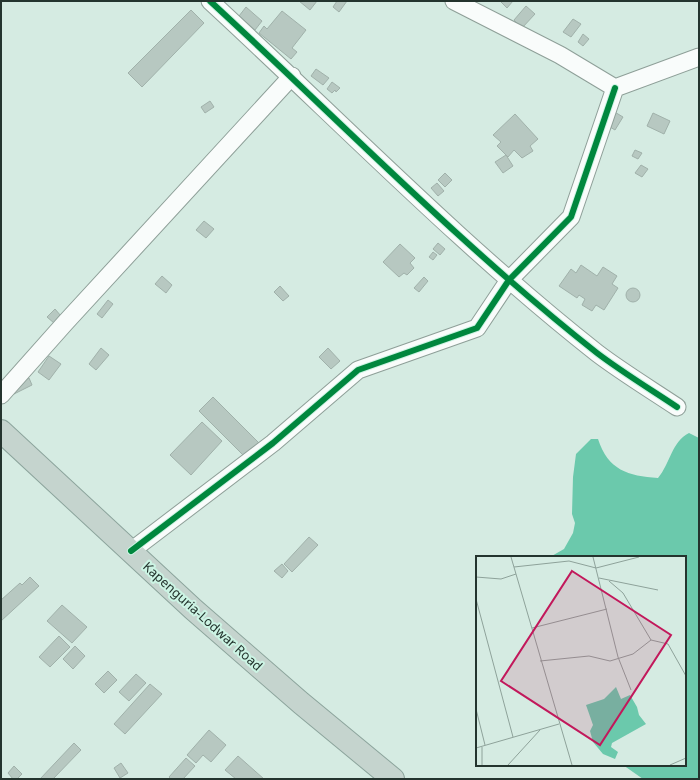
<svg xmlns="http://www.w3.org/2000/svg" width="700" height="780" font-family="'Noto Sans',sans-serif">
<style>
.water{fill:#6bc9ac}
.building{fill:#b7c8c1;stroke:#a0b1aa}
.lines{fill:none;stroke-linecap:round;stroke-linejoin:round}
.street-casing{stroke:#8e9f98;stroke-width:19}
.highway-casing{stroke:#8ca49c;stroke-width:24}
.street{stroke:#f9fcfb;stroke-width:17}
.highway{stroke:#c5d4ce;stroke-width:22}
.cycleway-casing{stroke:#ccf4e4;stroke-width:8}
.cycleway{stroke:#00873e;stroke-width:6}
.labels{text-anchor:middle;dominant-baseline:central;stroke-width:4;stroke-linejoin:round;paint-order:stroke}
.street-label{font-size:13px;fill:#24342e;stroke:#ccf4e4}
.inset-road{fill:none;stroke:#8ea29a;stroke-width:1}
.view{fill:#c2185b;fill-opacity:0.15;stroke:#c2185b;stroke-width:2}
.inset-edge{fill:none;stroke:#24342e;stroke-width:2}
</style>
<rect width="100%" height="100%" fill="#d5ebe2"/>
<!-- water -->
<path class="water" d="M689,433l10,5v341h-56l-20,-14h62v-208h-135l14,-8 9,-16 2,-10 -3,-9 1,-37 3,-23 15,-15h7c10,31 30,37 60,39 12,-14 14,-37 31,-45z"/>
<!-- building -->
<path class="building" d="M299,1h18l-7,9z
M337,1h10l-8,11 -6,-5z
M500,1h13l-6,7z
M526,6l9,8 -13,14 -8,-8z
M246,7l16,14 -7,9 -16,-14z
M191,10l13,13 -62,64 -14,-14z
M282,11l24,19 -14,18 5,4 -6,7 -32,-26 5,-7 3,3z
M573,19l8,5 -10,13 -8,-5z
M583,34l6,5 -6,7 -5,-4z
M316,69l13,9 -6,7 -12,-9z
M332,82l8,6 -4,4 -1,-2 -3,3 -5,-4z
M210,101l4,6 -9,6 -4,-6z
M613,111l10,6 -8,13 -10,-6z
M653,113l17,8 -6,13 -17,-8z
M515,114l23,25 -8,7 3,5 -11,7 -8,-8 -6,7 -11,-11 4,-4 -8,-7z
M635,150l7,3 -4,6 -6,-3z
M506,155l7,11 -10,7 -8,-11z
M641,165l7,4 -6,8 -7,-4z
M445,173l7,7 -7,7 -7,-7z
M437,183l7,8 -6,5 -7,-8z
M204,221l10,8 -8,9 -10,-8z
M438,243l7,6 -5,6 -7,-6z
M400,244l15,14 -5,5 4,5 -7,7 -3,-2 -5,4 -16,-15z
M433,252l4,3 -4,5 -4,-3z
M581,265l16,11 6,-9 14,9 -5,8 6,4 -14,22 -8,-5 -4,6 -10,-6 3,-6 -6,-4 -2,3 -18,-12 12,-17 5,4z
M162,276l10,9 -6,8 -11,-9z
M424,277l4,4 -9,11 -5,-4z
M280,286l9,10 -6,5 -9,-9z
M626 295a7 7 0 1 1 14 0a7 7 0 1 1-14 0Z
M108,300l5,4 -11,14 -5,-4z
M55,309l6,7 -7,7 -7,-6z
M101,348l8,7 -13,15 -7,-6z
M328,348l12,13 -9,8 -12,-12z
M49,356l12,8 -12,16 -11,-8z
M29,378l3,7 -18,9 -3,-6z
M213,397l46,46 -14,14 -46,-46z
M202,422l20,19 -31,34 -21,-20z
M309,537l9,8 -26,27 -8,-8z
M282,564l6,7 -6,7 -8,-7z
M30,577l9,9 -38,35v-21l19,-17 2,2z
M62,605l25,22 -15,16 -25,-22z
M59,636l11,11 -20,20 -11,-10z
M75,646l10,10 -12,13 -10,-10z
M108,671l9,9 -13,13 -9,-9z
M136,674l10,9 -17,18 -10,-9z
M150,684l12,10 -37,40 -11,-10z
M209,730l17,15 -15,17 -8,-7 -7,8 -9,-8z
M74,743l7,7 -28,29h-13z
M238,756l26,23h-28l-11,-9z
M186,758l9,8 -12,13h-12l-2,-2z
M121,763l7,10 -8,5 -6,-10z
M14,766l8,8 -5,5h-4l-5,-6z"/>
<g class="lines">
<!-- street casing -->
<g class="street-casing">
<path id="street" d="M210,1c128,118 250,244 387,352 25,19 53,36 80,54
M454,1l106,54 55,33
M615,88l84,-31
M1,395l64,-72 227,-247
M131,551l142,-108 85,-73 119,-42 32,-48 62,-63 44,-129"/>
</g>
<!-- highway casing -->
<g class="highway-casing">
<path id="highway" d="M1,431l192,178 108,94 92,76"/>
</g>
<!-- street -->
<use href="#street" class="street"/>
<!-- highway -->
<use href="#highway" class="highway"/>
<!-- cycleway casing -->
<g class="cycleway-casing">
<path id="cycleway" d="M210,1c128,118 250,244 387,352 25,19 53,36 80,54
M131,551l142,-108 85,-73 119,-42 32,-48 62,-63 44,-129"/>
</g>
<!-- cycleway -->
<use href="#cycleway" class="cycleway"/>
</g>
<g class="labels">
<!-- street labels -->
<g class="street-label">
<text transform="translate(203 616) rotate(42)">Kapenguria-Lodwar Road</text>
</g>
</g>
<!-- overview -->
<g transform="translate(476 556)">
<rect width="210" height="210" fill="#d5ebe2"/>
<path d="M140,131l5,12 9,-4 7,12 2,8 7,9 -34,19 -1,4 7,5 -3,7 -12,-5 -10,-12 -3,-11 3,-6 -7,-20 18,-6z" fill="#6bc9ac"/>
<path class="inset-road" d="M35,1l61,208M117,1l25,100 13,33M38,11l55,-6 27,7 43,-11M0,21l25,2 15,-5M123,22l59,12M133,25l14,12 28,47M0,43l37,138M56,72l75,-19M175,84l17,4 18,32M64,105l49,-5 21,5 23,-7 18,-14M0,153l9,36M0,192l83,-24M6,209v-18M32,209l32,-35M194,209l16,-7"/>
<path class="view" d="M96,15l99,64 -71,110 -99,-64z"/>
<rect width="210" height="210" class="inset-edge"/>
</g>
<!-- border -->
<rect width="700" height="780" fill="none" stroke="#24342e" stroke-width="4"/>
</svg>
